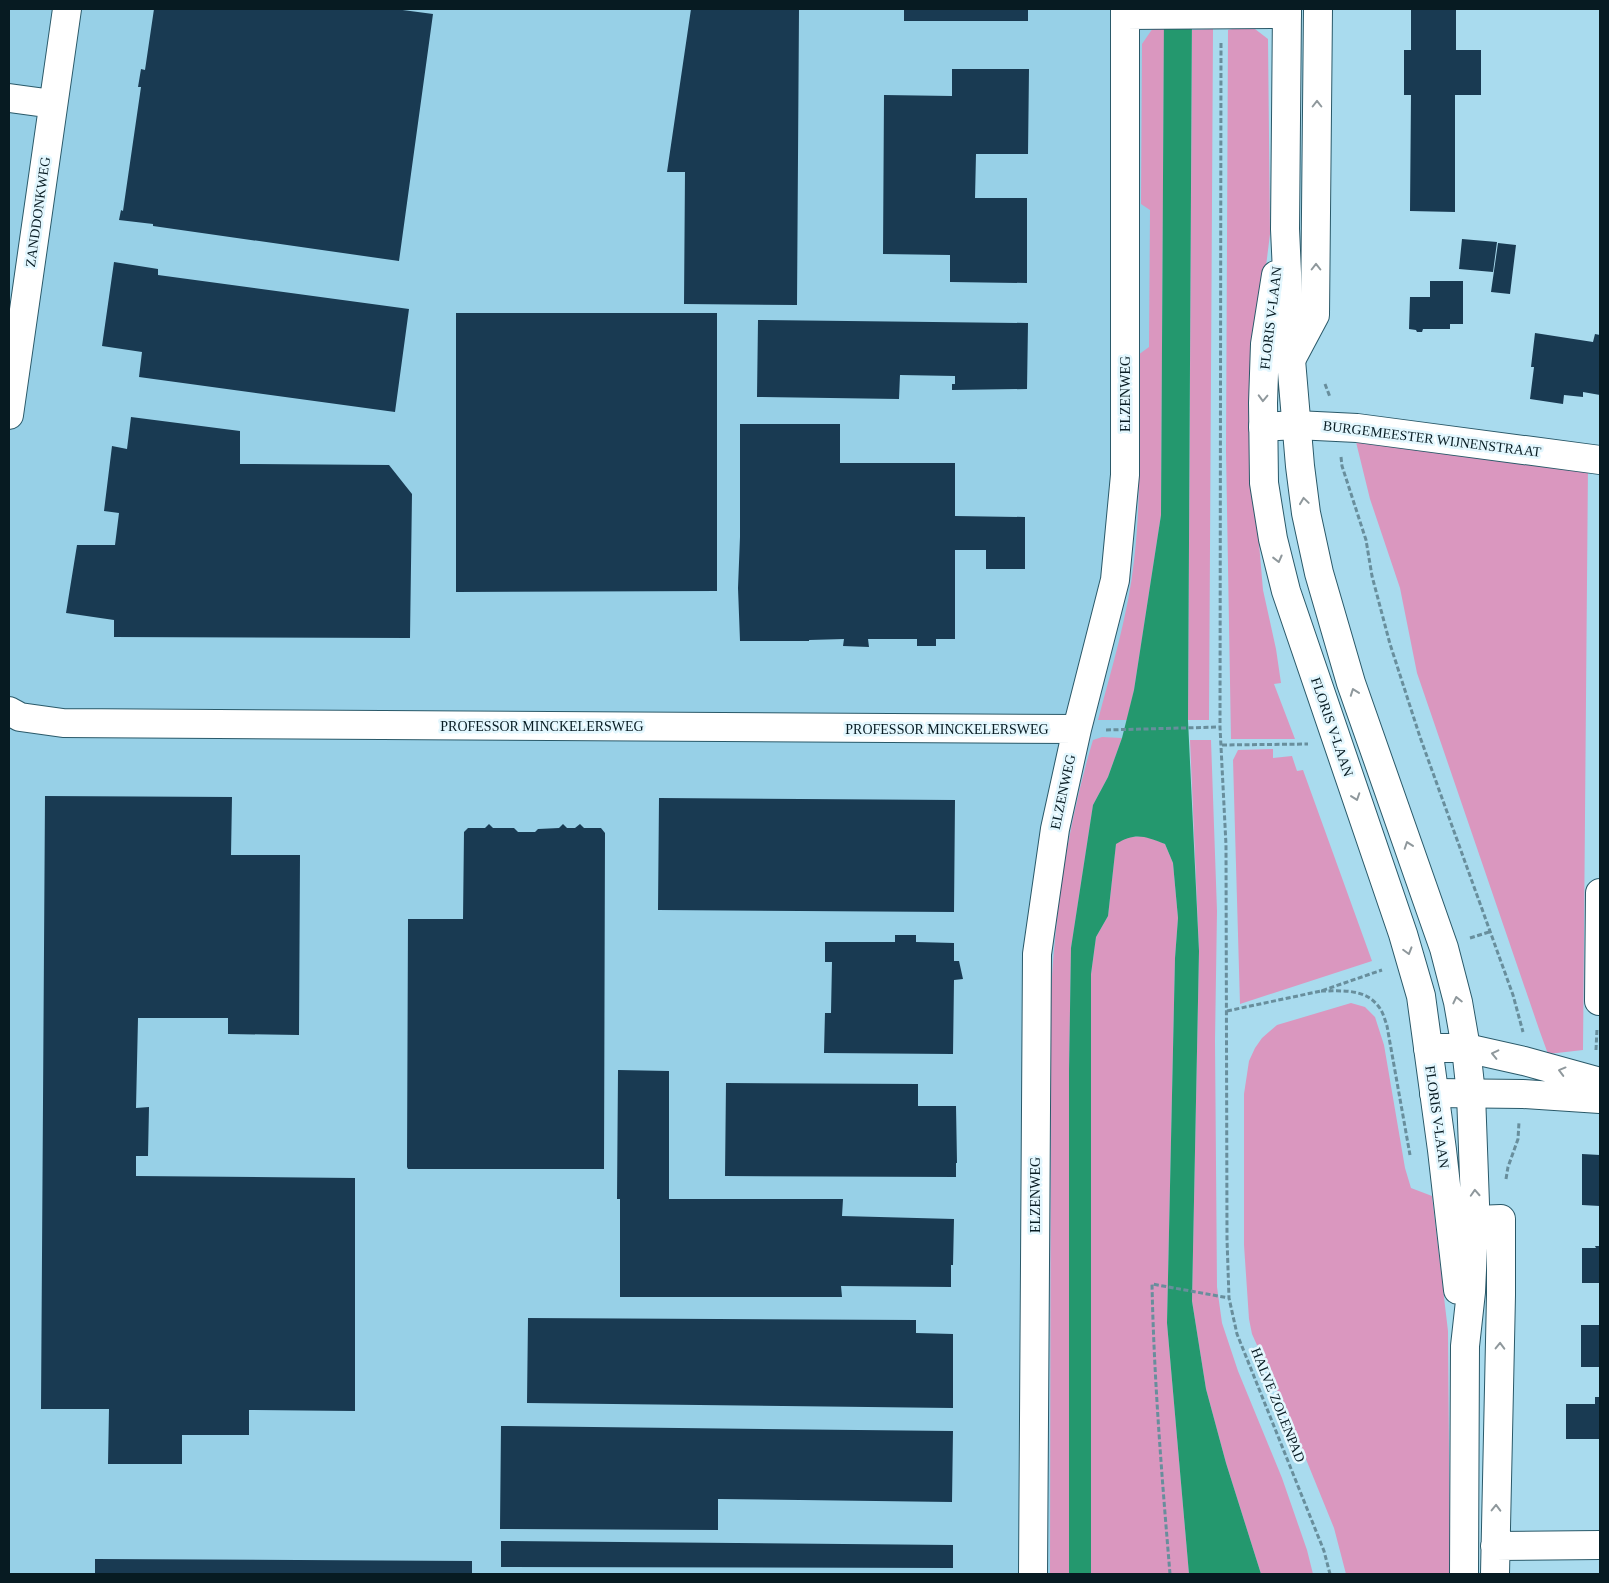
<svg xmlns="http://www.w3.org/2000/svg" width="1609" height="1583" font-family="Georgia,serif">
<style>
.built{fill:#97d0e7}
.green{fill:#da97bf}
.water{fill:#24986e}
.building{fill:#193a52}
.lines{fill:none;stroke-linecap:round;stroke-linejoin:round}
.street-casing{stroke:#2a5969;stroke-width:30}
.secondary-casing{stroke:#2a5969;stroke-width:30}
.path{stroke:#688e9c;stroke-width:3;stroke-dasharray:5 2.5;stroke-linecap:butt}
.street{stroke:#fff;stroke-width:28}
.secondary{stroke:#fff;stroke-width:28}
.oneway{stroke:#8f989c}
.labels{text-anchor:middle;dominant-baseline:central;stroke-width:5;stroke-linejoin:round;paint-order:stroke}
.street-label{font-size:14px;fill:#071b22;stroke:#e3f7fe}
</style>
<rect width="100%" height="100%" fill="#a9dbee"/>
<!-- built -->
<path class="built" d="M9,9h1154l-6,810 -28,755h-1120z"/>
<!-- green -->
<path class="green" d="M1241,27l14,2 13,10 2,195 -15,121 -1,129 9,106 13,59 5,34 -7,1 21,55h-64l-5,-288 2,-421z
M1153,28h11l-3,487 -27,175 -7,30h-29c14,-53 30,-105 36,-159 8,-68 5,-138 4,-206l11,-8 1,-137 -9,-6 1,-160z
M1213,29l-4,691h-21l4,-690z
M1356,442l232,23 -5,585 -35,4 -8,-22 -123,-359 -17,-85 -30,-89z
M1102,737l20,1 -14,39 -15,28 -22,143 -2,123v503h-19l1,-582c5,-86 17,-169 42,-252z
M1190,740h21l6,171 -2,130 2,246 5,36 16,48 44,107 25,72 6,24h-52l-35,-111 -20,-74 -14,-88 7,-350z
M1273,749v9l19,-2 5,15 6,-1 69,191 -132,43 -7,-244 5,-10z
M1146,836l19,8 8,19 5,55 -3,40 -8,365 22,251h-98v-600l5,-37 12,-21 8,-73 11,-6z
M1351,1003l14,4 10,10 9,28 21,123 6,20 21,8 16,135 2,243h-104l-12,-46 -48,-118 -34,-76 -3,-15 -5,-74v-151l5,-33 6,-13 7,-10 15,-13z"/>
<!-- water -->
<path class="water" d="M1164,9h28l-4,711 11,231 -7,350 14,88 20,74 35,111h-72l-22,-251 8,-365 3,-40 -5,-55 -8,-19c-20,-8 -30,-12 -49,0l-8,72 -12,21 -5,37v600h-22v-503l2,-123 22,-143 15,-28 14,-39 12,-48 27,-175z"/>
<!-- building -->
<path class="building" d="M154,9h241l38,5 -34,247 -246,-35v-2l-34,-4 2,-10 2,1 18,-124h-3l3,-18 4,1z
M691,9h108l-2,296 -113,-1 1,-132h-18z
M904,9h124v12h-124z
M1411,9h45v41h25v45h-26v117l-45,-1 1,-116h-7v-45h7z
M952,69h77l-1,85h-52l-1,44h52v85l-77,-1v-27l-67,-1 1,-159 68,1z
M1462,239l35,3 -4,30 -34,-3z
M1498,243l18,2 -6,49 -19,-2z
M114,262l44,7v6l251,34 -14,103 -256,-35 3,-25 -40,-6z
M1430,281h33v43h-13v5h-27l-1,3h-5l-1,-2 -7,-1 1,-32h20z
M456,313h261v278l-261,1z
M758,320l270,3 -1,66 -75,1v-6h3v-8l-55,-1 -1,24 -142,-2z
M1535,333l58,9 2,-8 5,1v60l-17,-3v5l-19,-2 -1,9 -33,-5 4,-32h-3z
M131,417l109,14v33l149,1 23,29 -2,144 -296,-1v-17l-48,-7 11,-68h38l4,-32 -15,-2 8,-65 15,3z
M740,424h100v39h115v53l70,1v52h-39v-19h-31v89h-19v7h-19v-7h-49l1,8 -26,-1 1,-7 -35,1v1h-69l-2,-53 2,-51z
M45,796l187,1 -1,58h69l-1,180 -71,-1v-16h-90l-2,90 13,-1 -1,49h-12v20l219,2v233l-106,-1v25h-67v29h-74l1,-55h-68z
M659,798l296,2 -1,112 -296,-2z
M489,824l4,4h21l4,4h17l3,-3 21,-1 4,-4 4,4h8l5,-4 4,4h17l4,5 -1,336h-196l-1,-2 1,-248h55l1,-87 4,-4h17z
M895,935h21v7l38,1v18h5l4,18 -9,1 -1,74 -129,-1 1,-40h6l1,-51h-7v-20h70z
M618,1070l51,1v128h174l-1,17 112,3 -1,46h-2v22l-110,-1 1,11h-222v-98h-3z
M726,1083l192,1v22h38l1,57h-1v14l-231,-1z
M1582,1154l18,1v51l-18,-1z
M1595,1246h5v37h-18v-35h14z
M528,1318l388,2v13l37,1v74l-426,-5z
M1581,1325h19v42h-19z
M1595,1397h5v42h-34v-35h29z
M501,1426l452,5 -1,71 -234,-3v31l-218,-1z
M501,1541l452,4v23l-452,-1z
M95,1559l377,2v13h-377z"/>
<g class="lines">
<!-- street casing -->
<g class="street-casing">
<path id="street" d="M1125,15l162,-1
M9,98l44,6
M1291,360l24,-45 3,-306
M9,415l58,-406
M1263,427l33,-2 61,3 243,32
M9,711l11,6 43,6 1014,6
M1599,1001l1,-108
M1428,1048h38l58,13 76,21
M1434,1093l89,1 77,5
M1452,1221l49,-2v76l-6,279
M1495,1546l105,-1
M1033,1574l4,-620 18,-125 22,-100 38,-149 10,-105v-466"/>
</g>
<!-- secondary casing -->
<g class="secondary-casing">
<path id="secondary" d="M1287,9l-2,220 6,131 9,106 6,47 13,60 32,110 93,265 14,54 8,46 5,46 4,110 -4,88 -6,54 -1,228
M1276,275l-11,69 -2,59 1,80 9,56 13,52 117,343 18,62 21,154 16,140"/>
</g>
<!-- path -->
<path class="path" d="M1221,43l-1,684 6,118 1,394 2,59 8,36 87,217 6,23
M1325,384l5,13
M1341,457l1,9 24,74 6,36 18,68 30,93 93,258 10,37
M1106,730l114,-3
M1222,745l86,-1
M1470,938l19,-6
M1321,991c21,0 44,-3 58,16 4,5 6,13 8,19l23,129
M1227,1011l94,-20 61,-21
M1596,1050l1,-21
M1506,1179l2,-12 10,-28 1,-17
M1170,1574c-8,-96 -16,-193 -18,-290l77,14"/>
<!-- street -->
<use href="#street" class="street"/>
<!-- secondary -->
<use href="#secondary" class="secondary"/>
</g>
<!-- one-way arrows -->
<defs><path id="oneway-chevron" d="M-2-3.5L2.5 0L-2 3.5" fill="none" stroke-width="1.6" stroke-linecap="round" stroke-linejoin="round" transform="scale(1.25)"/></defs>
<g class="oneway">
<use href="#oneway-chevron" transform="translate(1317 104) rotate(-90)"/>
<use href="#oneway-chevron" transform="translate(1316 267) rotate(-90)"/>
<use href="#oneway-chevron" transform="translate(1263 398) rotate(92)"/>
<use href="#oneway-chevron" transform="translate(1304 501) rotate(-98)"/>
<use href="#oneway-chevron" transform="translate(1278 559) rotate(76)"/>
<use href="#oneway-chevron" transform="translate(1354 692) rotate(-110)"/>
<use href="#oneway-chevron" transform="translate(1356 797) rotate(71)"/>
<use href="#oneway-chevron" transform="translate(1408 845) rotate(-109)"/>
<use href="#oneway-chevron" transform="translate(1408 951) rotate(74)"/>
<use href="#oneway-chevron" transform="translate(1457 1000) rotate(-103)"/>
<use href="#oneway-chevron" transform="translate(1495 1054) rotate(-167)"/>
<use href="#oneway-chevron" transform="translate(1562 1071) rotate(-165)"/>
<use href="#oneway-chevron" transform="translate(1475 1193) rotate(-93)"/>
<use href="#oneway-chevron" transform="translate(1500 1346) rotate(-89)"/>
<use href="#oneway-chevron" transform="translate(1496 1508) rotate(-89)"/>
</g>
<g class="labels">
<!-- street labels -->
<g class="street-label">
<text transform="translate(38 212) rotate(-82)">ZANDDONKWEG</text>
<text transform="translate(1271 318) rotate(-83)">FLORIS V-LAAN</text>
<text transform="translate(1125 394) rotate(-90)">ELZENWEG</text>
<text transform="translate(1432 439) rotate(7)">BURGEMEESTER WIJNENSTRAAT</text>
<text x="542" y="726">PROFESSOR MINCKELERSWEG</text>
<text transform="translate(1332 727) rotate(71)">FLORIS V-LAAN</text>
<text x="947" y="729">PROFESSOR MINCKELERSWEG</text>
<text transform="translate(1063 792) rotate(-78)">ELZENWEG</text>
<text transform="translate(1437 1117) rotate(82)">FLORIS V-LAAN</text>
<text transform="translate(1035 1195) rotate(-90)">ELZENWEG</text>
<text transform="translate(1278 1405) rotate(68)">HALVE ZOLENPAD</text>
</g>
</g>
<!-- border -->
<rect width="1609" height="1583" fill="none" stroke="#071b22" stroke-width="20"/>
</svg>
